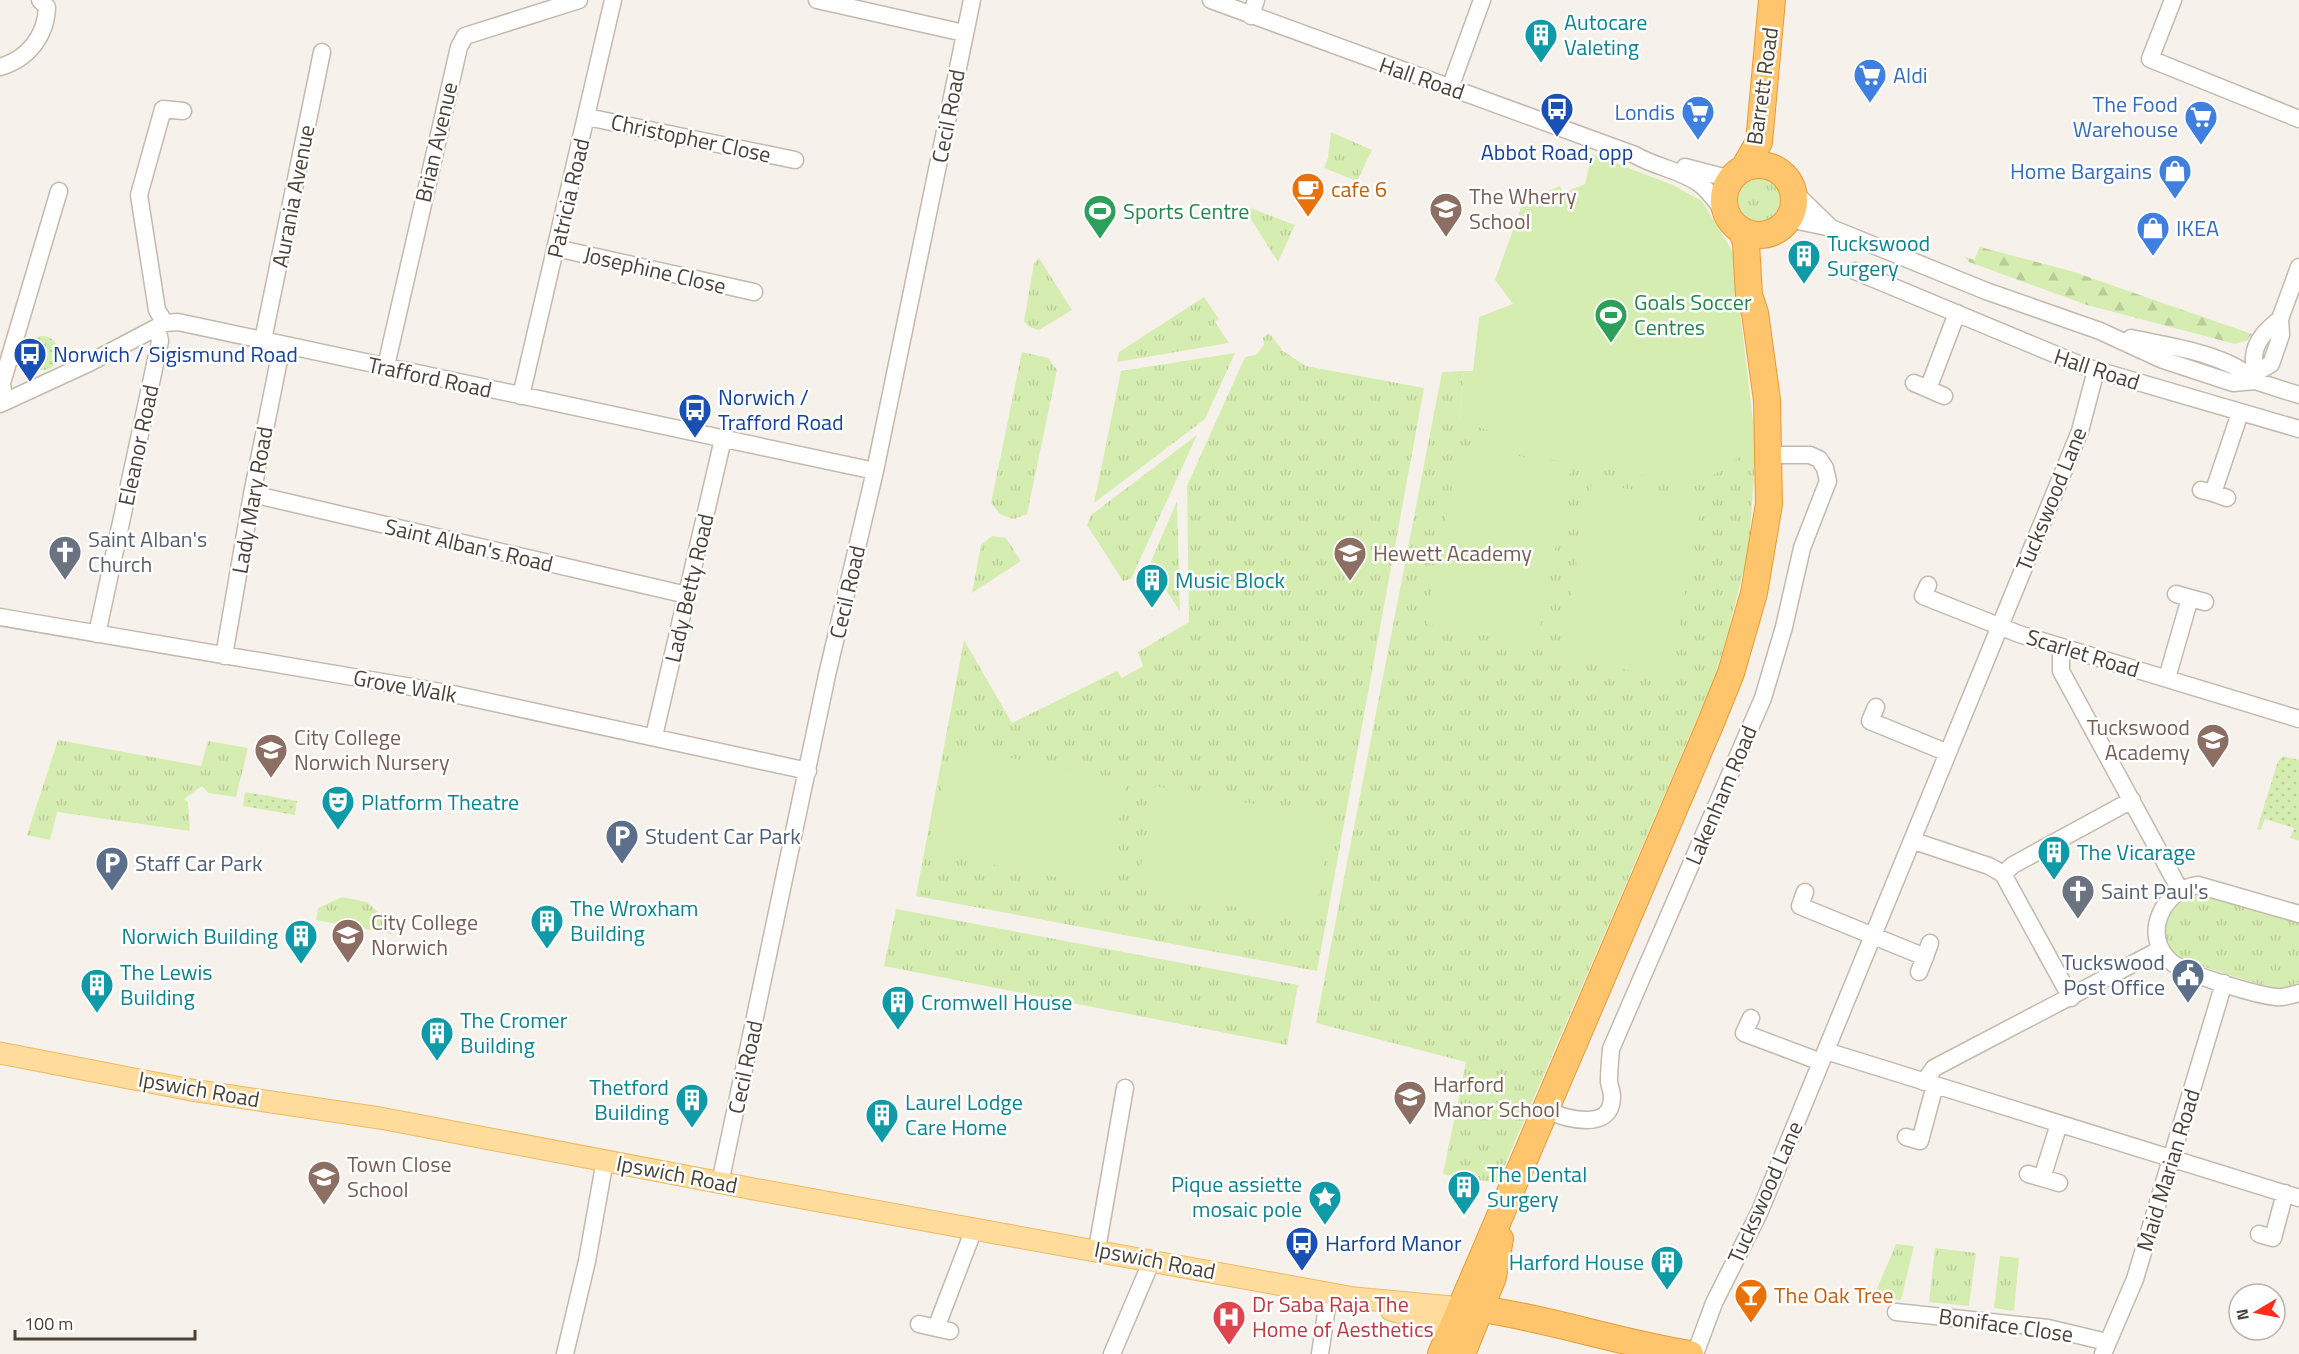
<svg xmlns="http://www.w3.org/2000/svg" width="2299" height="1354" font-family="'Titillium Web',sans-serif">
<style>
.grass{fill:url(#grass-tufts)}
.forest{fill:url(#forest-firs)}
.park{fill:url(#park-dots)}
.pitch{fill:#d6edb1}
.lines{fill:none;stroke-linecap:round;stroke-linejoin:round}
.minor-casing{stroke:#c3b9ac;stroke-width:19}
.major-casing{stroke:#edba62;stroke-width:23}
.highway-casing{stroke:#e99a32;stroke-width:28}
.minor{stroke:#fff;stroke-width:16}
.major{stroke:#ffdc9b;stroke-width:21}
.highway{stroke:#ffc56d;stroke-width:26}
.labels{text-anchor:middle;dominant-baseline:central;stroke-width:5;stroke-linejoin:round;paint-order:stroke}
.culture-label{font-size:22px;fill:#0d838f;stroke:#fff;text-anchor:start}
.shop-label{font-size:22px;fill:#366cbe;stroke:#fff;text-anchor:end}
.street-label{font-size:22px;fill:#4b4238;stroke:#fff}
.transit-label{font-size:22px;fill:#164399;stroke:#fff;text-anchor:start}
.food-label{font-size:22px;fill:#c56008;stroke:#fff;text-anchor:start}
.education-label{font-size:22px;fill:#785e54;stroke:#fff;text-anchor:start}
.leisure-label{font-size:22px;fill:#27864d;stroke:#fff;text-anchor:start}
.worship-label{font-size:22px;fill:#5b616d;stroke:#fff;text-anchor:start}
.service-label{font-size:22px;fill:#4e5e75;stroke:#fff;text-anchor:start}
.health-label{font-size:22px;fill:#be3a42;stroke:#fff;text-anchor:start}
</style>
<defs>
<pattern id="grass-tufts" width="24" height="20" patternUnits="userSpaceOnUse" patternTransform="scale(1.5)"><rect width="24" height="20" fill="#d6edb1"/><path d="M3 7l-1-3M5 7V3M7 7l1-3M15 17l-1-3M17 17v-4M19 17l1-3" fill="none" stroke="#b9cc99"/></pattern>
<pattern id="forest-firs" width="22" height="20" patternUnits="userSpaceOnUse" patternTransform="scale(1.5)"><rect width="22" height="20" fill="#d6edb1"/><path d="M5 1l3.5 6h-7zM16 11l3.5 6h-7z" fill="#b9cc99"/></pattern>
<pattern id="park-dots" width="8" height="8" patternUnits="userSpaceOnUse" patternTransform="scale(1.5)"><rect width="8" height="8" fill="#d6edb1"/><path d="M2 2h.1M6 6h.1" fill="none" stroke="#b9cc99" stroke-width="1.8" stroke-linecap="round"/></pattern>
</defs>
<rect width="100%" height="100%" fill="#f6f2eb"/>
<!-- grass -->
<path class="grass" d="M1331,132l41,18 -15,31 -33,-13 4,-10z
M1733 200a27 27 0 1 1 54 0a27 27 0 1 1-54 0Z
M1242,205l53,20 -17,37z
M1039,258l33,52 -33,20 -10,-3 -5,-6 10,-58z
M1204,297l15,22 -4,3 14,21 -112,19 2,-10z
M1269,333l14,18 23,15 118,22 -107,583 -401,-75 48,-256 48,83 105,-52 5,7 21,-12 -5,-14 51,-30 -2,-136 58,-129 11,-2 8,-10 -1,-7z
M1022,352l26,6 9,12 -30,144 -13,5 -13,-4 -10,-12z
M1235,353l-30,66 -111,84 27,-132z
M1464,371l-5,50 297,25 -7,102 -21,85 -15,49 -216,501 -54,-9 23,-112 -150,-39 126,-651z
M1197,435l-66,144 -8,2 -36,-56 4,-10z
M1177,501l3,111 -22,-35 -19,12z
M992,536l14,2 15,23 -49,32 9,-48z
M58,740l143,26 7,-25 40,7 -12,49 -28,-4 -6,-7 -18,13 4,3 2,29 -133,-19 -7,28 -23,-5z
M2198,893l101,30v59l-13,6 -11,1 -93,-29c-14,-10 -16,-20 -19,-37l16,-24z
M342,897l25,5 27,25 -2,7 -76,-14 2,-12z
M896,909l402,76 -11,60 -403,-79z
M1896,1244l18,2 -13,54 -28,-2z
M1935,1248l41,5 -7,53 -40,-4z
M2000,1256l19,2 -5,53 -20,-3z"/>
<!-- forest -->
<path class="forest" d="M1980,247l91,24 181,63 -6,7 -11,3 -148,-39 -118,-43 -5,-6 10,4z"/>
<!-- park -->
<path class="park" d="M25 353a17 17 0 1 1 34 0a17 17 0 1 1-34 0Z
M2283,756l16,4v81l-9,-3 4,-10 -29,-9 -4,11 -4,-1 21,-68z
M245,792l52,9 -2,14 -52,-9z"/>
<!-- pitch -->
<path class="pitch" d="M1592,154l81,31 29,16 31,51 23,194 -57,39 -193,-33 64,19 -33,174 -111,-21 33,-175 39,1 -4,-18 -35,-11 5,-50h9l6,-54 34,-13 -18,-24 28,-78 37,-16 3,7 22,-9z
M1592,482l110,21 -33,175 -110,-21z
M951,746l176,35 -21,106 -176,-35z
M1155,786l177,32 -18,103 -177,-32z"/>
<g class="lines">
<!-- minor casing -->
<g class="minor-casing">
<path id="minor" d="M817,0l147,33
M1211,0l424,155c20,12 46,15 65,29 11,8 19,22 28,33
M2173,0l-23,59 149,60
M1251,16l5,-16
M0,67c28,-8 46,-31 47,-60l-7,-7
M1450,88l32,-88
M587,117l208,43
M1685,167l46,12
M1793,191l36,35
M1789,219l42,9 155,63 114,40 63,29 70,23 22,-2 44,14
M556,248l198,44
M1855,271l228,95 216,63
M165,323l-8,-13 -18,-115 24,-86 20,2
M2131,338c37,8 98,16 124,43
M263,340l59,-288
M386,366l73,-319 6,-11 114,-36
M2257,372l14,-8 10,-29 -1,-16 19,-52
M2255,381c3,-9 -2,-15 -1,-24 1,-17 14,-28 26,-38
M1914,383l14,6 29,-76
M1928,389l16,7
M521,396l92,-396
M4,401l-2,-18 57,-192
M0,404l89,-41 76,-40 13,-1 697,149
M2201,490l12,3 27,-80
M2213,493l14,5
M252,494l435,101
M1928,585l-5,11 96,38 280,85
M2190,598l15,4
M0,617l453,77 355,77
M97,634l63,-293 -3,-14
M2061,647v24l119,219
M224,656l28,-162 30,-149
M2167,678l23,-80 -14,-4
M1876,707l-6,14 78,32
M654,736l69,-297
M1914,841l75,25 14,8 68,124
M2003,874l10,-9 119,-65
M1805,892l-5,14 125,51 5,-14
M2299,914l-101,-29c-35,4 -57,50 -28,76 14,13 87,34 106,36 8,1 16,-2 23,-4
M1919,972l6,-15
M1751,1018l-7,15 77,29
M1826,1051l473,147
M1924,1082l10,-14 227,-119
M1546,1110c20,9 66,22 66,-13 0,-5 -2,-10 -3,-15 0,-11 1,-22 2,-33l152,-351 21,-71 18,-79 26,-67 -3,-13 -6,-9 -9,-4h-40
M1906,1137l14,4 15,-56
M2028,1174l14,4 17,-54
M2042,1178l17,5
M720,1183l107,-508 48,-204 97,-471
M2259,1234l14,4 12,-45
M1097,1249l28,-161
M1896,1312l152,16 59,14
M919,1324l17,4
M950,1331l-14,-3 38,-99
M565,1354l22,-93 18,-101
M1112,1354l40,-94
M1320,1354l9,-61
M1695,1354l19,-51 46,-92 320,-780 16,-61
M2103,1354l32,-75 89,-296"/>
</g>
<!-- major casing -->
<g class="major-casing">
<path id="major" d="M0,1053l191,37 189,28 379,72 595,108 120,11
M1391,1310l36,11 27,4"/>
</g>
<!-- highway casing -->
<g class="highway-casing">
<path id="highway" d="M1724 200a35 35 0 1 1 70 0a35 35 0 1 1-70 0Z
M1744,168l15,-26 13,-142
M1481,1309c70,10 139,34 209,45
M1441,1354l269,-629 21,-52 23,-80 15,-89 -2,-104 -12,-87 -6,-18 -3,-52 -4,-12
M1462,1354l31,-77 7,-38"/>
</g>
<!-- minor -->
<use href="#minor" class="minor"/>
<!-- major -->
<use href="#major" class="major"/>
<!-- highway -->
<use href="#highway" class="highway"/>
</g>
<!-- icons -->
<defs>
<g id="building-pin" transform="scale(1.725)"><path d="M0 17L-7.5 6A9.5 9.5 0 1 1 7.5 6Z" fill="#0f9aa8" stroke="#fff"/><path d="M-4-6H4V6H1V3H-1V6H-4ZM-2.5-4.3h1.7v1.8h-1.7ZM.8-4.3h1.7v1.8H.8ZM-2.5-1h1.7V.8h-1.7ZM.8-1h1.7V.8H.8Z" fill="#fff"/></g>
<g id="supermarket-pin" transform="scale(1.725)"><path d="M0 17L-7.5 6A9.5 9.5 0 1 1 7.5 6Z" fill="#3f7fe0" stroke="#fff"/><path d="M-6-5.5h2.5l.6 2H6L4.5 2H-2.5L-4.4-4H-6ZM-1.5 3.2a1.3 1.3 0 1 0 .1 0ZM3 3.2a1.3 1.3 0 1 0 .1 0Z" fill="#fff"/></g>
<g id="bus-pin" transform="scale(1.725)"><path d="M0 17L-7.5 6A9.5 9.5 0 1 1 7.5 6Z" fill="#1a4fb4" stroke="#fff"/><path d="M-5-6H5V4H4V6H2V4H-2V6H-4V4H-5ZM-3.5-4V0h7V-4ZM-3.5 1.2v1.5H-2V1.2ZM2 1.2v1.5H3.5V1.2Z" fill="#fff"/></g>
<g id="shop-pin" transform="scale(1.725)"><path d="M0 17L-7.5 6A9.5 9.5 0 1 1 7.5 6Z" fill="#3f7fe0" stroke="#fff"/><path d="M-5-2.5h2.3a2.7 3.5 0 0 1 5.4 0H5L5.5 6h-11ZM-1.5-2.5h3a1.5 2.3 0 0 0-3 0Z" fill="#fff"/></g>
<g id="cafe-pin" transform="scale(1.725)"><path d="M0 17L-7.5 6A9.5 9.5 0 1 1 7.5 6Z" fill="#e8710a" stroke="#fff"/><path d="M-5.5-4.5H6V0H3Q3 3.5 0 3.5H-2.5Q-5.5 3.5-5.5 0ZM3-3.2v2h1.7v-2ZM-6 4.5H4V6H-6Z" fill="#fff"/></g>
<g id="school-pin" transform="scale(1.725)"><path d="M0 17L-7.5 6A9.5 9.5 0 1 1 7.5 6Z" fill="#8d6e63" stroke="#fff"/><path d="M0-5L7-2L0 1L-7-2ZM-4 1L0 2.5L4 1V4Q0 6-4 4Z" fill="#fff"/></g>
<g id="stadium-pin" transform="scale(1.725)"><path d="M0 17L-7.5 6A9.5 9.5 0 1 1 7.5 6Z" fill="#2e9e5b" stroke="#fff"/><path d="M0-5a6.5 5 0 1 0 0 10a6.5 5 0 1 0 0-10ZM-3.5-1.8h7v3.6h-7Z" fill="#fff"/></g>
<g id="church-pin" transform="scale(1.725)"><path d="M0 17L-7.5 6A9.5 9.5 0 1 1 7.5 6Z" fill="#6b7280" stroke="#fff"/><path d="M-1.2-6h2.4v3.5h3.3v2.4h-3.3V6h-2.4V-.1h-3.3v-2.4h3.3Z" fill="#fff"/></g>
<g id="theatre-pin" transform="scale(1.725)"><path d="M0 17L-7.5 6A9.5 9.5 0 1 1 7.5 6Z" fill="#0f9aa8" stroke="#fff"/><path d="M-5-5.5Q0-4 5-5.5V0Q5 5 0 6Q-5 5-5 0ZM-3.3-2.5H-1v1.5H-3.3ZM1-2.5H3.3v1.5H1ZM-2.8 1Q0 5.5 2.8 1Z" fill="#fff"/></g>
<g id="parking-pin" transform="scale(1.725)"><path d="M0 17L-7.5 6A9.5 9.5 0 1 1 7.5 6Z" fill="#5c6f8a" stroke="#fff"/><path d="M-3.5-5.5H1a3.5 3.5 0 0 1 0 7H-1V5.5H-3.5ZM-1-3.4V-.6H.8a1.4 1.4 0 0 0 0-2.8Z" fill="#fff"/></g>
<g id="university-pin" transform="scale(1.725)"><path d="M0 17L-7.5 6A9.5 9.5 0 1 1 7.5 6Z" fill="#8d6e63" stroke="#fff"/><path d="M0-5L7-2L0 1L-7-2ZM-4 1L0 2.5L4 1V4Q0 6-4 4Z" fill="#fff"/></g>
<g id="civic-pin" transform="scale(1.725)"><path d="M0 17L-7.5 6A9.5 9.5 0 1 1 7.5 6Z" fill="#5c6f8a" stroke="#fff"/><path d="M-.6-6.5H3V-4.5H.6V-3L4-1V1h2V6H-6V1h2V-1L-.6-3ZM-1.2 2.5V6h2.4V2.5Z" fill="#fff"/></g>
<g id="sight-pin" transform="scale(1.725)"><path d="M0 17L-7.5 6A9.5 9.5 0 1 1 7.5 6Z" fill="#0f9aa8" stroke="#fff"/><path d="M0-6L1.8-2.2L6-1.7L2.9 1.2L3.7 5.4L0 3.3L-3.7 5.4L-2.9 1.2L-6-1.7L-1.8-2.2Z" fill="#fff"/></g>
<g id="bar-pin" transform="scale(1.725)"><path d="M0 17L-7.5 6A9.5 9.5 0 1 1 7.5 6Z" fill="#e8710a" stroke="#fff"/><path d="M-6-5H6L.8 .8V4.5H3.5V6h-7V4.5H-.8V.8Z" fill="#fff"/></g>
<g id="hospital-pin" transform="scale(1.725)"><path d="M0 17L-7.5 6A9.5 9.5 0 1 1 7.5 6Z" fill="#e0444e" stroke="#fff"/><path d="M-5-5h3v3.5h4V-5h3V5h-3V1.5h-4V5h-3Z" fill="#fff"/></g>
</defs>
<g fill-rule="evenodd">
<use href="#building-pin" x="1541" y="35"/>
<use href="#supermarket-pin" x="1870" y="75"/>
<use href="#bus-pin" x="1557" y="109"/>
<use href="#supermarket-pin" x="1698" y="112"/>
<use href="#supermarket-pin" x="2201" y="117"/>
<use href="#shop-pin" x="2175" y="171"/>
<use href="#cafe-pin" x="1308" y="189"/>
<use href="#school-pin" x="1446" y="209"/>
<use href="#stadium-pin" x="1100" y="211"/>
<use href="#shop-pin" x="2153" y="228"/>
<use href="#building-pin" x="1804" y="256"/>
<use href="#stadium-pin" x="1611" y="315"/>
<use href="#bus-pin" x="30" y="354"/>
<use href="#bus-pin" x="695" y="410"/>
<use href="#church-pin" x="65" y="552"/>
<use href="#school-pin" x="1350" y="553"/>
<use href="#building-pin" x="1152" y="580"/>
<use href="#school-pin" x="2213" y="740"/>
<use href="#school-pin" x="271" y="750"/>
<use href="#theatre-pin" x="338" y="802"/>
<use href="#parking-pin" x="622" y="836"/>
<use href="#building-pin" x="2054" y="852"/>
<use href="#parking-pin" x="112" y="863"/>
<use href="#church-pin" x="2078" y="891"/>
<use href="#building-pin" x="547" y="921"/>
<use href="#university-pin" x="348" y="935"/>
<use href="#building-pin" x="301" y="936"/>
<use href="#civic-pin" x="2188" y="975"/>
<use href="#building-pin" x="97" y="985"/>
<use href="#building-pin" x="898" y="1002"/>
<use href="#building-pin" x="437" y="1033"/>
<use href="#school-pin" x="1410" y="1097"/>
<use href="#building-pin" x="692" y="1100"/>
<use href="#building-pin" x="882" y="1115"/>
<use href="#school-pin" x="324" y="1177"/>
<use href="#building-pin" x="1464" y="1187"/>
<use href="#sight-pin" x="1325" y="1197"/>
<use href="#bus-pin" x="1302" y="1243"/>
<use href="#building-pin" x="1667" y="1262"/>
<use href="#bar-pin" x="1751" y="1295"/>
<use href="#hospital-pin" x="1229" y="1317"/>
</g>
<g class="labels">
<!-- culture labels -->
<g class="culture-label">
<text x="1564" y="22">Autocare<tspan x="1564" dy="25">Valeting</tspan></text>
<text x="1827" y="243">Tuckswood<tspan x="1827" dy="25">Surgery</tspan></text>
<text x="1175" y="580">Music Block</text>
<text x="361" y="802">Platform Theatre</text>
<text x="2077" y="852">The Vicarage</text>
<text x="570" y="908">The Wroxham<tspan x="570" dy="25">Building</tspan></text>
<text x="278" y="936" text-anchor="end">Norwich Building</text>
<text x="120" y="972">The Lewis<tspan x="120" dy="25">Building</tspan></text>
<text x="921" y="1002">Cromwell House</text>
<text x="460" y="1020">The Cromer<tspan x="460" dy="25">Building</tspan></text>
<text x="669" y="1087" text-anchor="end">Thetford<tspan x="669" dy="25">Building</tspan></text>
<text x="905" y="1102">Laurel Lodge<tspan x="905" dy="25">Care Home</tspan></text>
<text x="1487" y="1174">The Dental<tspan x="1487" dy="25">Surgery</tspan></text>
<text x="1302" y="1184" text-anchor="end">Pique assiette<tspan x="1302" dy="25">mosaic pole</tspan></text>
<text x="1644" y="1262" text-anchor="end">Harford House</text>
</g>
<!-- shop labels -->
<g class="shop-label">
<text x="1893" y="75" text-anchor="start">Aldi</text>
<text x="2178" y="104">The Food<tspan x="2178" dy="25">Warehouse</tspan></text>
<text x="1675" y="112">Londis</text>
<text x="2152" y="171">Home Bargains</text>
<text x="2176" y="228" text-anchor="start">IKEA</text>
</g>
<!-- street labels -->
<g class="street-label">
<text transform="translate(1422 78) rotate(19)">Hall Road</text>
<text transform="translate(1762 86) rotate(-82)">Barrett Road</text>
<text transform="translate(948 116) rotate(-79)">Cecil Road</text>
<text transform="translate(691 138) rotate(12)">Christopher Close</text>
<text transform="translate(436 142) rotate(-77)">Brian Avenue</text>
<text transform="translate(293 196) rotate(-79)">Aurania Avenue</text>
<text transform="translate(568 198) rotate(-77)">Patricia Road</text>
<text transform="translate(655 270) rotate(13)">Josephine Close</text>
<text transform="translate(2097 369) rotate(18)">Hall Road</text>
<text transform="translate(430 377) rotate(12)">Trafford Road</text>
<text transform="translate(138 445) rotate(-78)">Eleanor Road</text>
<text transform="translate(2051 499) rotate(-68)">Tuckswood Lane</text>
<text transform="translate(252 500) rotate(-80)">Lady Mary Road</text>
<text transform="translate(469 545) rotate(13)">Saint Alban's Road</text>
<text transform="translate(689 588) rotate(-77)">Lady Betty Road</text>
<text transform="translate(847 592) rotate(-77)">Cecil Road</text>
<text transform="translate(2083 653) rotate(17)">Scarlet Road</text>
<text transform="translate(405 686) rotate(10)">Grove Walk</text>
<text transform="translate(1721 795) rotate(-67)">Lakenham Road</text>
<text transform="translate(745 1067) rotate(-78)">Cecil Road</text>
<text transform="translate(199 1089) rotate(10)">Ipswich Road</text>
<text transform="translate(2168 1170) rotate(-73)">Maid Marian Road</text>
<text transform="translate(677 1174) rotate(11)">Ipswich Road</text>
<text transform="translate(1765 1192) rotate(-66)">Tuckswood Lane</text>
<text transform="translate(1155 1260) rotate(11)">Ipswich Road</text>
<text transform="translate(2006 1325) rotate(8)">Boniface Close</text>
</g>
<!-- transit labels -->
<g class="transit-label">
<text x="1557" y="152" text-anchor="middle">Abbot Road, opp</text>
<text x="53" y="354">Norwich / Sigismund Road</text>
<text x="718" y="397">Norwich /<tspan x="718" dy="25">Trafford Road</tspan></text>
<text x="1325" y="1243">Harford Manor</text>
</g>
<!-- food labels -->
<g class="food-label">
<text x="1331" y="189">cafe 6</text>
<text x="1774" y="1295">The Oak Tree</text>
</g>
<!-- education labels -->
<g class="education-label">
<text x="1469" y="196">The Wherry<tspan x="1469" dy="25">School</tspan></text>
<text x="1373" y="553">Hewett Academy</text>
<text x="2190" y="727" text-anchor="end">Tuckswood<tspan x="2190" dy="25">Academy</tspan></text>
<text x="294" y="737">City College<tspan x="294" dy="25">Norwich Nursery</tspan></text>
<text x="371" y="922">City College<tspan x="371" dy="25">Norwich</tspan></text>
<text x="1433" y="1084">Harford<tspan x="1433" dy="25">Manor School</tspan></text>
<text x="347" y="1164">Town Close<tspan x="347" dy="25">School</tspan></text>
</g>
<!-- leisure labels -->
<g class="leisure-label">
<text x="1123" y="211">Sports Centre</text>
<text x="1634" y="302">Goals Soccer<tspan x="1634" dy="25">Centres</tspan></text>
</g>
<!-- worship labels -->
<g class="worship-label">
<text x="88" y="539">Saint Alban's<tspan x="88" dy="25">Church</tspan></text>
<text x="2101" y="891">Saint Paul's</text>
</g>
<!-- service labels -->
<g class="service-label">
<text x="645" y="836">Student Car Park</text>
<text x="135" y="863">Staff Car Park</text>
<text x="2165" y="962" text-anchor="end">Tuckswood<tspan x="2165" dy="25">Post Office</tspan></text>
</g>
<!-- health labels -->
<g class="health-label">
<text x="1252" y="1304">Dr Saba Raja The<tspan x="1252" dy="25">Home of Aesthetics</tspan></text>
</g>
</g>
<!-- north arrow -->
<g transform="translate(2257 1312) rotate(260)"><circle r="28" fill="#ffffff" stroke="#b7b3af" stroke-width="1.5"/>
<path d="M0-4.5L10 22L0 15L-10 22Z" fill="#ff2d19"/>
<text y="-9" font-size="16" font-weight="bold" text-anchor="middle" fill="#4b4238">N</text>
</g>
<!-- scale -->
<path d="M15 1330v9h180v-9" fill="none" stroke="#4b4238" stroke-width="3"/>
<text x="24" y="1330" font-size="18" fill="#4b4238" stroke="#ffffff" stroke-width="4.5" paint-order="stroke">100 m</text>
</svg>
